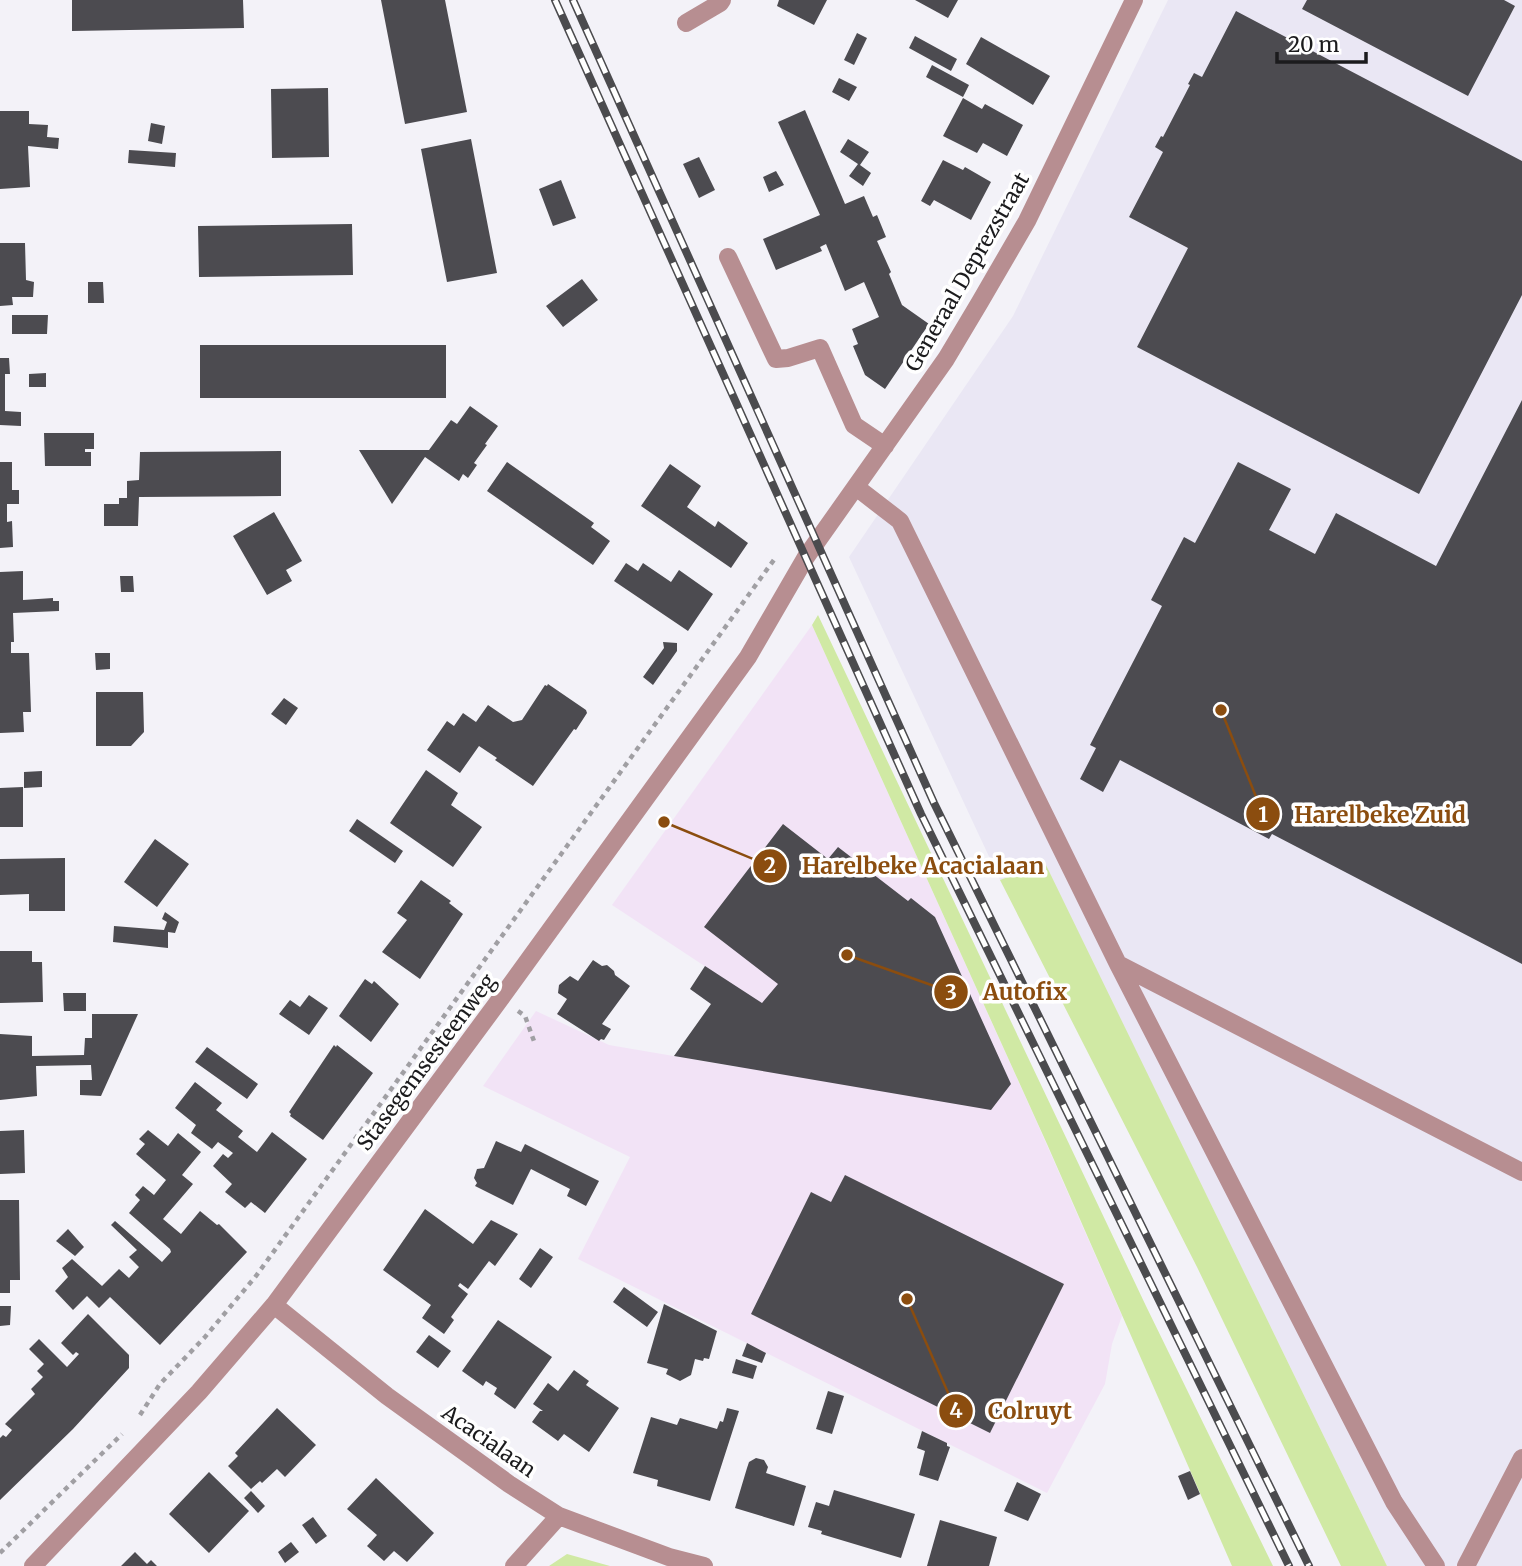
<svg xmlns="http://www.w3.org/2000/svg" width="1522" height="1566" font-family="Merriweather,serif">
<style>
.commercial{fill:#f2e3f6}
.built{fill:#eae7f4}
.green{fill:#d0e9a4}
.building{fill:#4c4b50}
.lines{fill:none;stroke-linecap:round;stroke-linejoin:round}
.path{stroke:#a09fa3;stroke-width:4.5;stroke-dasharray:5 5;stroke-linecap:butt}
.minor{stroke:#b78e91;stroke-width:18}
.rail-casing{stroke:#4b4b4e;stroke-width:8}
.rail{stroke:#fff;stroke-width:5;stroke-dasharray:16;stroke-linecap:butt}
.labels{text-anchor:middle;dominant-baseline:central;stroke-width:7;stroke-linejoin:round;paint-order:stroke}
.street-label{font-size:21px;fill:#1b1b1d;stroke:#fff}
.leader{fill:none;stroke:#8b4d0f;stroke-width:2.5}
.callout-dot{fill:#8b4d0f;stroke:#fff;stroke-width:2.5}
.mark-label{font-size:21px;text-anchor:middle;font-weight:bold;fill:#fff}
.callout-label{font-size:23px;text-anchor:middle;font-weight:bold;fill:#8b4d0f;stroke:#fff;stroke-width:7;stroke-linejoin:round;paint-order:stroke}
</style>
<rect width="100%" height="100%" fill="#f3f2f8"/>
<!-- commercial -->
<path class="commercial" d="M812,625l223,493 87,198 -10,28 -7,40 -58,109 -469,-234 52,-102 -147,-71 53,-75 73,34 129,22 9,-73 -135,-89z"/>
<!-- built -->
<path class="built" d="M1168,0h354v1566h-135l-342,-702 -45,16 -151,-323 164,-241z"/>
<!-- green -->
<path class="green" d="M818,615l328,691 127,260h-41l-185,-422 -235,-519z
M1045,863l342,703h-46l-144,-299 -197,-387z
M567,1554l43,12h-61z"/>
<!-- building -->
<path class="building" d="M72,0h171l1,28 -172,3z
M381,0h64l22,112 -62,12z
M779,0h48l-13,25 -37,-19z
M915,0h43l-10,18z
M1307,0h197l11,6 -47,90 -166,-87z
M1236,11l286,150v134l-103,199 -282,-147 51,-99 -59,-31 34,-65 -8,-5 6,-11 2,1 27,-52 -2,-1 6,-11 8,4z
M857,33l10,5 -13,27 -10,-5z
M915,36l42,23 -6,12 -42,-23z
M981,37l69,39 -17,29 -67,-41z
M932,65l37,20 -6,12 -37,-20z
M839,78l18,9 -8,14 -17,-9z
M328,88l1,69 -57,1 -1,-69z
M963,98l19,11 3,-5 38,21 -16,31 -24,-13 -6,10 -34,-17z
M805,110l40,94 19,-8 9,21 4,-2 9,22 -9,4 14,31 -2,2 13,31 27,19 -44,65 -20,-14 -12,-29 5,-2 -6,-15 27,-12 -15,-35 -19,9 -19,-47 -6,3 2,4 -46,19 -13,-31 57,-24 -42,-93z
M0,111h29v13l19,1 -1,12 12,1 -1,11 -30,-3 2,41 -30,2z
M151,123l14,3 -3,18 -14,-3z
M471,139l26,134 -50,9 -26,-133z
M848,139l21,13 -9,13 11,8 -8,13 -14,-10 9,-12 -18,-12z
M129,150l47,3 -1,14 -47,-4z
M699,157l16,33 -16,8 -16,-34z
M943,160l20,10 2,-3 26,15 -20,38 -37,-20 -4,6 -9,-5z
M776,171l8,14 -15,7 -6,-15z
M561,180l15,38 -23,8 -14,-37z
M352,224l1,51 -154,2 -1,-51z
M0,243h25l1,37 8,2 -1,15h-21l1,8 -13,1z
M582,279l16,21 -35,27 -17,-21z
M88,282h15l1,21h-16z
M12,315h36l-1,19h-35z
M200,345h246v53h-246z
M0,358h9l1,16h-5v37l16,1v14l-21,-1z
M46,373v14h-17v-13z
M1522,400v564l-250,-130 -3,5 -149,-79 -17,32 -23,-13 16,-31 -6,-3 72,-139 -11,-6 33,-63 11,6 43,-81 53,27 -22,41 46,24 21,-41 100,53z
M470,406l28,20 -13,18 2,1 -13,18 3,2 -9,13 -5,-4 -4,7 -34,-24 -33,47 -33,-54h70l22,-30 6,4z
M44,433h50v16h-9v3h6v14h-46z
M281,451v45l-142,1 -1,29h-34v-22h15v-6h8v-17l12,-1 1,-28z
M0,462h12v28h7v14h-12v18l5,-1 1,26 -13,1z
M507,462l87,61 -3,4 19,14 -17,24 -106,-74z
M670,464l31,22 -14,21 28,20 3,-6 30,22 -17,25 -90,-62z
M274,512l28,49 -16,9 6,11 -25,14 -34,-59z
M626,563l12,8 5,-8 28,19 8,-12 34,24 -25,37 -74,-50z
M23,571v29l30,-2v3h6v10l-46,2 1,29h-3v11h18l2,59h-8l1,20 -24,1v-161z
M120,576h13l1,16h-13z
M663,642l14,1v8l-24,34 -10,-8 21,-29z
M95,653h15v16l-14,1z
M548,684l38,26 1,3 -11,17 -2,-1 -41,57 -38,-26 2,-2 -18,-12 -19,27 -33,-23 20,-29 7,5 9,-13 13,9 12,-17 25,17 9,-2 23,-35 2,1z
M96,692h47l1,40 -13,14h-35z
M284,698l14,10 -12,17 -15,-11z
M426,770l32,23 -7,12 31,22 -29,40 -63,-44z
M42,771v16l-18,1v-16z
M23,787v40h-23v-39z
M357,819l46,32 -8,12 -46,-32z
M783,824l45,35 10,-12 70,54 3,-3 24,19 76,167 -20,26 -317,-54 37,-52 -21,-15 15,-23 57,37 16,-19 -74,-57z
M155,839l34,25 -32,43 -33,-25z
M65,858v53h-36v-17l-29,1v-36z
M421,880l30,21 -2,2 14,11 -43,65 -38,-27 25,-32 -10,-7z
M165,912l14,10 -4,11 -7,-1v16l-55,-6 1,-16 50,4 3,-8 -5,-3z
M0,951h32v11h10l1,40 -43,1z
M593,960l9,6 5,-1 7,6 1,4 15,11 -28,38 9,5 -7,11 -3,-1 -2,2 -42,-27 10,-15 -9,-6 1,-8 11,-9 8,5z
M365,979l7,5 2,-3 25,23 -28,38 -32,-26z
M63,993h23v18h-22z
M309,995l19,13 -19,27 -30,-21 11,-14 10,7z
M92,1014h46l-37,82 -21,-1v-15h12l-1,-15 -55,1 1,30 -37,4v-66l32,2v20l52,-1 1,-17h7z
M334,1045l2,2 1,-2 36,28 -50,67 -33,-24 1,-2 -2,-2z
M207,1047l51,37 -11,15 -52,-37z
M195,1082l27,21 -6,7 27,21 -5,6 19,15 15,-20 35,27 -42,54 -14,-11 -6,6 -20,-16 7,-8 -19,-18 10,-12 5,4 5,-5 -15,-11 -6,7 -21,-16 5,-8 -21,-17z
M24,1130l1,43 -25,1v-43z
M148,1130l20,16 10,-13 23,19 -19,23 11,9 -30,35 18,15 19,-23 17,14 2,-1 28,28 -87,93 -50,-48 -11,11 -12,-12 -14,14 -18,-19 13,-14 -6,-9 10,-9 30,27 17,-17 10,9 10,-11 -10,-10 8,-7 -26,-25 4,-4 47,41 9,-10 -1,-3 -41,-36 11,-13 -5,-5 8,-9 11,9 12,-15 -30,-26 9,-10 -6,-5z
M496,1141l25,11 4,-8 74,37 -13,25 -19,-10 3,-7 -39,-20 -18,36 -38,-19 2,-3 -3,-5 3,-9 7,-1z
M845,1175l219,109 -74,149 -239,-119 60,-122 20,10z
M0,1200h19l1,80h-10v13h-10z
M425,1209l48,35 18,-24 27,14 -23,32 -6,-5 -21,28 -8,-6 -2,3 10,8 -17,23 3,3 -10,14 -22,-16 9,-13 -48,-35z
M68,1229l16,18 -9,9 -19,-15z
M540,1248l13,9 -22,31 -12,-9z
M624,1287l34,25 -11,15 -34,-25z
M664,1304l53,27 -8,28 -5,-1 -1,3 -8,-2 -4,16 -11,6 -14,-7 2,-5 -21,-6z
M0,1306h11l-1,19 -10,1z
M88,1314l41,41v13l-56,61 -73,71v-62l3,-3 3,2 6,-7 -7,-6 30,-30 -4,-5 12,-12 -6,-6 7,-7 -15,-15 10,-10 28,28 12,-13 -3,-2 -3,3 -12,-12z
M498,1320l54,37 -37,52 -21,-15 3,-6 -11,-7 -3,5 -21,-15z
M429,1335l22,16 -13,17 -22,-16z
M747,1343l19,10 -4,10 -20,-7z
M736,1359l21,7 -4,13 -21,-6z
M574,1370l15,11 -3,4 33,23 -30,44 -25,-18 -6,7 -26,-19 8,-11h3l-10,-7 15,-21 10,8z
M828,1391l16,5 -12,38 -16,-5z
M277,1408l39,37 -31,32 -8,-8 -15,14 -2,-2 -9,8 -23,-23 10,-10 -3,-3z
M727,1408l12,3 -29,90 -53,-15 1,-6 -25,-7 18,-56 26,8 3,-7 37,11 3,-8 3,1z
M922,1431l25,12v3l3,1 -12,34 -19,-6 6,-24 -8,-3z
M756,1458l8,2 4,7 -2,6 40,13 -12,40 -59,-18 12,-40 2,-6z
M1190,1471l10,23 -12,6 -10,-24z
M209,1472l40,39 -40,42 -40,-39z
M376,1478l58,55 -27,29 -13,-11 -10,10 -17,-15 10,-11 -30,-26z
M1017,1482l24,12 -13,27 -24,-10z
M834,1490l81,24 -14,44 -80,-24 1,-3 -14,-4 8,-25 13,4z
M251,1491l14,15 -7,7 -14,-15z
M313,1517l14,19 -11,8 -14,-19z
M940,1520l57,17 -8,29h-62z
M291,1542l8,10 -14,11 -7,-11z
M135,1552l12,12 4,-4 6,6h-36z"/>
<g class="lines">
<!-- path -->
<path class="path" d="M518,1011l7,5 10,28
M140,1415l20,-31 45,-47 51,-61 520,-719
M0,1553l122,-119"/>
<!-- minor -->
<path class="minor" d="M686,23l34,-20 2,-3
M728,257l48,102 12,-1 32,-10 34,77 31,21
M856,487l44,34 218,443 276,538 42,64
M1118,964l404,208
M274,1305l113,91 122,88 50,32 110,41 35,9
M33,1566l166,-174 75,-87 227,-307 247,-341 58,-100 140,-198 34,-57 47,-81 107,-221
M514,1566l45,-50
M1466,1566l56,-108"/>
<!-- rail casing -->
<g class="rail-casing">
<path id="rail" d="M555,0l366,814 368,752
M573,0l361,803 375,763"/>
</g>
<!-- rail -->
<use href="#rail" class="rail"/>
</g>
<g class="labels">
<!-- street labels -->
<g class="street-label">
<text transform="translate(967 272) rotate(-60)">Generaal Deprezstraat</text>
<text transform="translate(426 1062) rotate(-53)">Stasegemsesteenweg</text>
<text transform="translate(489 1441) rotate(35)">Acacialaan</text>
</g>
</g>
<!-- callouts -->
<path class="leader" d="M1221 710L1263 814M664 822L770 866M847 955L951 992M907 1299L956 1411"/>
<g class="callout-dot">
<circle cx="1221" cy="710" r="7"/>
<circle cx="664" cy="822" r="7"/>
<circle cx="847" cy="955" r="7"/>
<circle cx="907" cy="1299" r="7"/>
<circle cx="1263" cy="814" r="18"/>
<circle cx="770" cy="866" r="18"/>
<circle cx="951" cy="992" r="18"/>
<circle cx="956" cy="1411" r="18"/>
</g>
<g class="mark-label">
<text x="1263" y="822">1</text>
<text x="770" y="873">2</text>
<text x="951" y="1000">3</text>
<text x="956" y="1418">4</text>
</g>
<g class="callout-label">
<text x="1380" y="823">Harelbeke Zuid</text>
<text x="923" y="874">Harelbeke Acacialaan</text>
<text x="1025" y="1000">Autofix</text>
<text x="1030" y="1419">Colruyt</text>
</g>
<!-- scale -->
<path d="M1277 52v10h89v-10" fill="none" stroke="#1b1b1d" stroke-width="3.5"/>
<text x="1288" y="52" font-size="21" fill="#1b1b1d" stroke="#ffffff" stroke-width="5" paint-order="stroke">20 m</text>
</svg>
